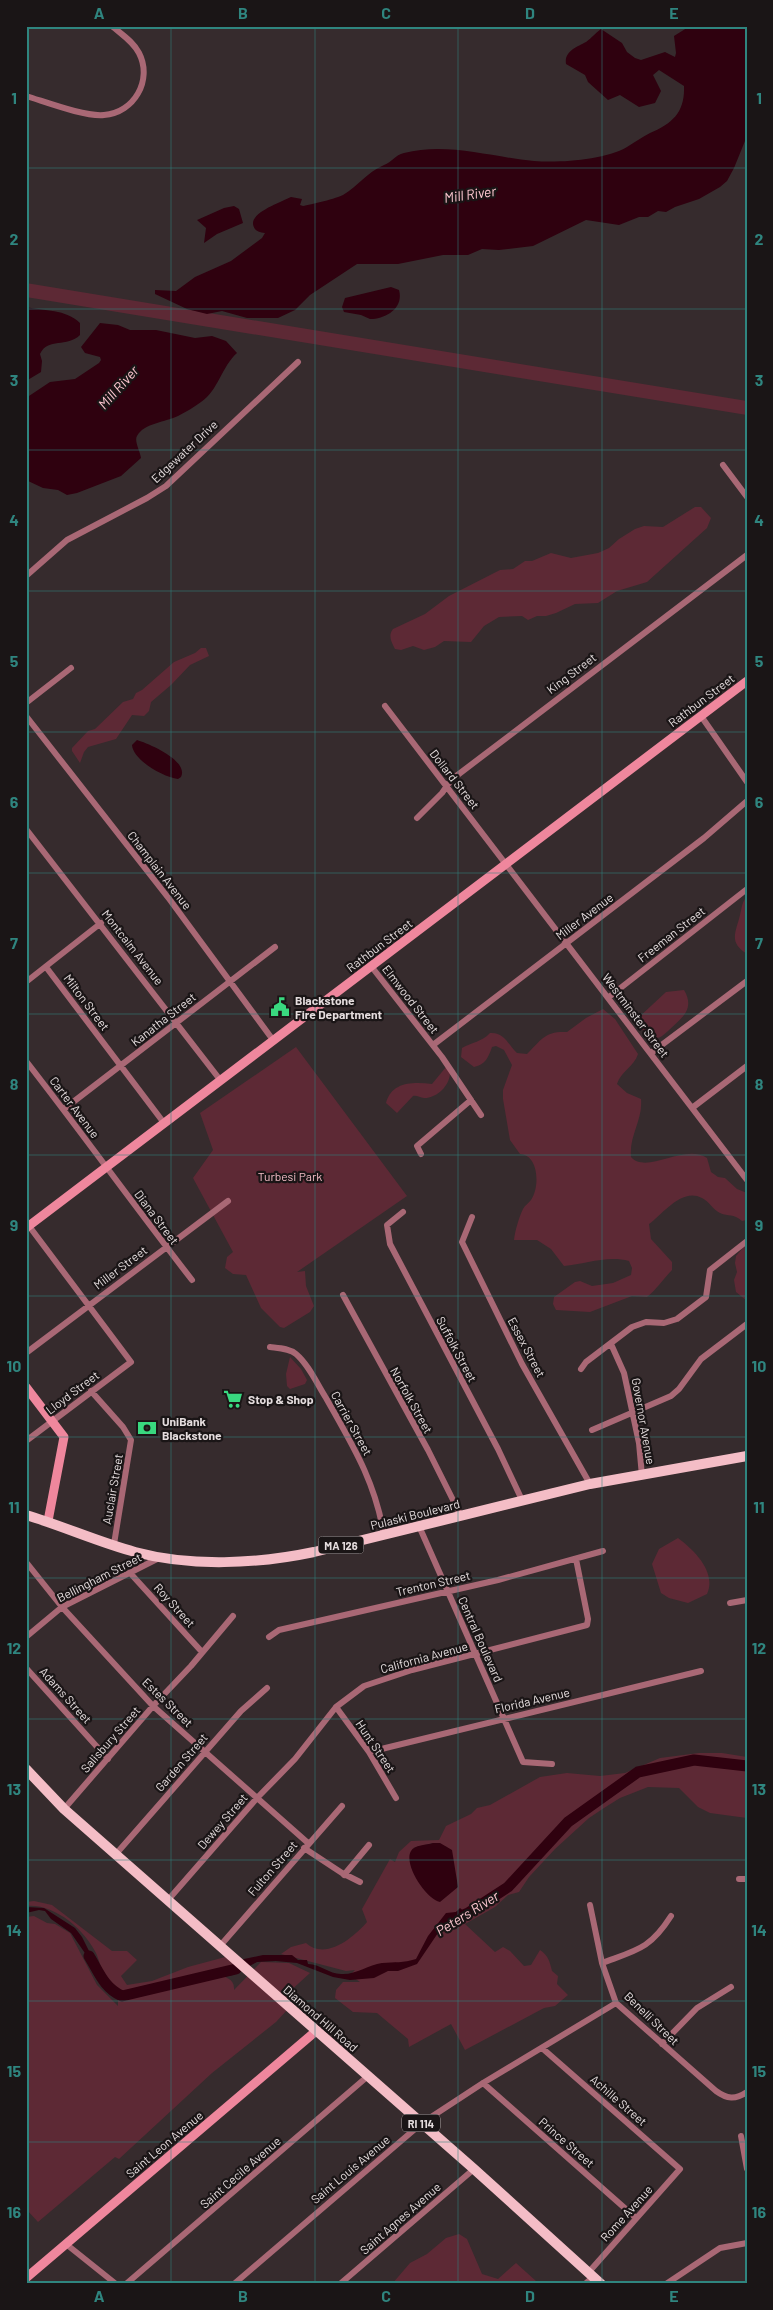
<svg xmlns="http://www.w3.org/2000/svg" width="773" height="2310" font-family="Barlow,sans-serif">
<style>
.green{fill:#5d2935;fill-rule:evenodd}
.water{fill:#2f010f}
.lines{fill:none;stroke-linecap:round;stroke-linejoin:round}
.river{stroke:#2f010f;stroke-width:11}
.street{stroke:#a96875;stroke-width:6}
.secondary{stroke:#ef879d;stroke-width:9}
.primary{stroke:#f4bdc6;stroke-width:10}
.grid{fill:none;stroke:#2f857f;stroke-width:1;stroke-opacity:0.55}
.labels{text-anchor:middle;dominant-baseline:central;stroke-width:4.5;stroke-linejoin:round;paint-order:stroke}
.shield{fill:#1a1516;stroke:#a8a1a2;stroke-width:1}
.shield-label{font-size:11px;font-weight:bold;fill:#e5ddde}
.street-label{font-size:12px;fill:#e5ddde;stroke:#1a1516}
.poi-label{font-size:12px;font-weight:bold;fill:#e5ddde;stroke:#1a1516;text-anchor:start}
.park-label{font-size:12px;fill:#f4bec7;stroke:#1a1516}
.water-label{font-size:14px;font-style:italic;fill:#fdc7d0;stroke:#1a1516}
.neatline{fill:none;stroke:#2f857f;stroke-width:2}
.grid-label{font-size:16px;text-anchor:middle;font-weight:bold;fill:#2f857f}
</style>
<rect width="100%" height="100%" fill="#362b2d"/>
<!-- green -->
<path class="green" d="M26,283l721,118v14l-721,-118z
M695,507h6l10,11 -4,10 -60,54 -30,9 -19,12 -23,1 -19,9 -10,3h-9l-9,4 -6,-4 -23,1 -15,9 -13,16 -27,-1 -9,6 -11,3 -11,-4 -12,4 -6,-1c-4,-7 -7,-14 -2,-20l32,-15 24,-18 51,-26 13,-1 12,-8h7l19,-8 20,5 27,-5 11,-5 10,-9 16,-10 9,-3 19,1z
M201,648h5l3,8 -19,9 -19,20 -20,17 -2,9 -5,5 -12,-1 -16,24 -28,8 -4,5 -4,11 -8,-12v-3l16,-17 7,-2 28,-27 10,-3 3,-6 6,-3 32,-28 21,-9z
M747,896v58c-19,-12 -11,-22 -7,-39 2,-8 2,-13 7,-19z
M684,990c12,20 -4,29 -16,41 -7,6 -8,8 -17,7l-15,-15 1,-4 29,-27z
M603,1009l12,10 23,35c-4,13 -17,17 -21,30l10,9 14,6c2,21 -12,36 -10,58 16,18 53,-14 76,1l4,14 7,5 7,1 12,11 10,4v27l-5,1c-9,-8 -13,-4 -22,-8 -7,-3 -11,-12 -18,-15 -20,-11 -39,16 -53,26l2,15 21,23v8c-9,9 -15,19 -25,27l-15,-1 -42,16 -34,-2 -3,-6 1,-7 21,-15 5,-1 12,5 21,-3 18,-8 1,-7 -3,-7c-21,-6 -44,3 -65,5l-13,-17 -14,-9h-23c1,-9 5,-23 9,-31 2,-4 6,-6 8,-9 9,-13 8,-45 -11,-46l-10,-14 -7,-41v-9l9,-25 -8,-15 -8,-4 -4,1c-4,11 -6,17 -18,20l-13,-10 1,-9c10,-6 20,-6 28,-15 15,-1 18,12 27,20l10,1c15,-15 18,-23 40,-22l19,-14z
M296,1047l111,149 -110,76 8,-1 1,15 8,20 -4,6 -26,16 -4,-1 -19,-19 -15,-33 -13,-1 -8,-6 2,-11 6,-5 -40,-74 20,-28 -13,-37z
M446,1067l4,4c1,13 -12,27 -26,27 -4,0 -7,-3 -11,-2l-16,17 -11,-10c6,-22 28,-21 46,-19z
M747,1243v58l-11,-9 -2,-12 3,-8 -2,-9 1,-7z
M290,1357l11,12 6,11 -2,4 -15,5 -3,-3 -1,-12z
M678,1538c16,12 39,34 29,56l-19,9 -19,-5 -8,-5 -9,-29 7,-15z
M699,1753h23l25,4v61l-37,-5 -12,-6 -19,-19 -31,-1 -28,11 -16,10 -15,10 -34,31 -26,28 -10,15 -11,3 -13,12 -30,17 30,28 8,-5 7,4 14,15 7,-1 9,-15c8,5 10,12 12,21l6,5 -1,8 11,11 -13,11 -11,2 -79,42 -14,-26 -42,23 -1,-8 -31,-26 -24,-1 -18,-14 1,-8 7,-8h17l-10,-7 5,-5 -9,1 -65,-17 10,-7 15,-4c20,18 48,-6 61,-21l-5,-13 28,-50 5,3 4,-10 12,-11 28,-1 7,-14 25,-12 6,-6 13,-3 50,-28 27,-4 33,3 25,-3 35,-15zM433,1843l14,4 6,12 -40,-11z
M34,1901l18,4 60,46h15l10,9 -16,16 6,9 25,-4 36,-14 41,-11 6,6 -1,3 -18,9c10,3 19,5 18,16l27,-28 28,1 21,10 -22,20v16l-12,13 -64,51 -93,86 -4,-2 -77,65 -12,-13v-292l8,-1 13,7 8,1 15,9 27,52 21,21v-6l3,-7c-18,-7 -18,-24 -25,-40 -12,-24 -42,-50 -70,-47v-4z
M459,2234l8,5 15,35 16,5 18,-16 20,18 -2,3h-142l18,-21 17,-9 19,-16z"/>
<!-- water -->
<path class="water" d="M690,26h57v110l-13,32 -7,13 -7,6 -21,12 -24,8 -9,5 -8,-1 -10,6h-9l-20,8 -33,-5 -53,26 -34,4 -17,-1 -14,6h-25l-45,9h-41l-47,31 -15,15 -17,8h-31l-25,-7 -15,3 -20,-5 -32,-15v-4l21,1 19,-14 36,-16 31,-23 3,-5c-6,-1 -11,-2 -12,-9 -1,-12 28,-22 38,-27l11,2 -2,6 3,1c7,-1 35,-8 40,-11 15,-9 23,-22 41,-30 8,-3 11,-10 20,-12 43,-11 87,4 130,8 26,2 71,-1 93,-14 8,-5 15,-10 23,-14 23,-10 35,-21 34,-47l-25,-16 -6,5 8,16 -6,12 -16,4 -19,-12 -12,5 -20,-18 -3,-7 -19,-11c-2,-13 11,-17 20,-22 6,-4 9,-9 15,-13l21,14 5,9 8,6 6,2 24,-8 10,5 1,-4 -2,-17z
M234,206l5,3 4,14 -26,11 -13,9 2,-15 -9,-8 27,-12z
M391,287l8,3c5,18 -13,29 -29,29l-9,-4 -17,-3 -2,-5 3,-9z
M26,307c18,4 40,2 54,16v12c-13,13 -32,2 -40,19l2,7 -1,11 -15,9z
M100,323l18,2 12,5h26l39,8 17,-2 14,5 11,12c-15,13 -19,38 -36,49 -7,5 -15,10 -23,14 -12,6 -34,7 -41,20 -3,5 3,15 4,22l-20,18 -44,17 -10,2 -9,-5 -15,-2 -17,-8v-82l24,-16 25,-3 24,-16 2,-3 -1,-3 -15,-4 -4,-6z
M137,740c13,4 52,21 44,37l-3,2c-15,-2 -45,-19 -46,-34z
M433,1843h7l12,7 6,37 -18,15c-14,-3 -37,-38 -29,-51 3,-6 16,-6 22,-8z
M26,1907l18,1 31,20 7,9 16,32h-2l-25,-36 -20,-14 -6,-8 -6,-1 -13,3z
M460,1908l9,8 -14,5 -6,7 -11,5 -21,31 -19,7h-10l-14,7 -24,2 -17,-3 -36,-14 -21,-2 -19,1 -24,13 -11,2v-5l22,-13 19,-4h29l6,5h9l1,4c12,0 21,10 33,10 15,1 27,-9 41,-11 13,-1 21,0 34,-4l12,-23 18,-23 10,-1z"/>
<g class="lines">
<!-- river -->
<path class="river" d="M453,1919l15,-6 40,-26 60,-65 70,-50 56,-12 53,6
M89,1956c10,16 15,32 33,40l114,-27"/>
<!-- street -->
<path class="street" d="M26,96c20,6 59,21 78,19 30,-2 49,-35 35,-62 -6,-12 -18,-19 -27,-27
M723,465l24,32
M26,576l41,-36 80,-42 19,-12 132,-124
M26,703l45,-35
M385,706l362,474
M26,716l144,184 103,140
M701,716l46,66
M417,818l25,-25 9,-13 296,-225
M26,829l195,252
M371,966l71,91 39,58
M46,967l118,156
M26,982l75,-59
M609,997l138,-108
M433,1045l271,-207 43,-37
M651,1053l96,-72
M26,1061c56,72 110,147 166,219
M692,1108l55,-42
M64,1109l211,-162
M421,1154l-4,-8 54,-46
M403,1212l-16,13 3,19 108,205 24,51
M472,1217l-10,25 60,122 68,120
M343,1295l85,155 33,66
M611,1344l13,29 15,70 3,33
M270,1347c9,1 19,1 26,7 13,11 21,30 30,44 27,48 49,83 58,137
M26,1353l202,-152
M581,1369l5,-7 46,-35 14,-5 18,1 13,-4 29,-22 4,-27 37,-29
M91,1391l32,36 8,13 -17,104
M592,1430l79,-34 8,-7 22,-30 46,-35
M26,1441l105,-79 -102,-136
M419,1526l104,236 29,2
M26,1562l36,45 91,99 155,137
M131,1574l71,78
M730,1603l17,-3
M26,1637l36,-30 97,-49
M269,1637l10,-7 219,-50 105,-29
M26,1668l82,91
M336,1707l33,45 27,46
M369,1752l332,-81
M64,1809l89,-103 38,-40 42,-50
M304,1848l38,25 18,9
M116,1854l125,-143 26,-23
M344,1875l25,-30
M739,1879h8
M168,1900l89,-102 38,-39 41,-52 28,-21 48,-16 175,-45 1,-6 -12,-60
M590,1905l12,58 14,40 100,88c11,8 19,9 31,1
M220,1946l122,-140
M602,1963c35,-13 48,-14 69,-47
M662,2044l35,-36 34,-21
M542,2048l138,121 -92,104
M483,2083l153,135
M741,2136l6,33
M66,2244l50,40
M126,2284l242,-208
M234,2284l188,-161 61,-40 133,-80
M340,2284l134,-115
M585,2284l8,-7
M666,2284l54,-36 27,-5"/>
<!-- secondary -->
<path class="secondary" d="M26,1228l721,-547
M26,1387l38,50 -16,84
M26,2278l290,-247"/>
<!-- primary -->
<path class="primary" d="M26,1515c37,11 72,27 109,37 56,15 122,12 179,0l276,-68 157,-28
M26,1769l38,40 410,360 127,115"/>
</g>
<!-- grid -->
<path class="grid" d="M171,26v2258M315,26v2258M458,26v2258M602,26v2258M26,168h721M26,309h721M26,450h721M26,591h721M26,732h721M26,873h721M26,1014h721M26,1155h721M26,1296h721M26,1437h721M26,1578h721M26,1719h721M26,1860h721M26,2001h721M26,2142h721"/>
<!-- icons -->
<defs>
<g id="civic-bare" transform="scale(1.5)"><path d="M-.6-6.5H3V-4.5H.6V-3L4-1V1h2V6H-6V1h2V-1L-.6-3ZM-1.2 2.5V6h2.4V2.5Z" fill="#39d87f" stroke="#1a1516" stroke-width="2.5" paint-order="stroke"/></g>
<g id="supermarket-bare" transform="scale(1.5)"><path d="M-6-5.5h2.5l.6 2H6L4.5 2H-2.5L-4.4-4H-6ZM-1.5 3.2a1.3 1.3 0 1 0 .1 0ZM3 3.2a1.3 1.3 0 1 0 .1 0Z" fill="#39d87f" stroke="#1a1516" stroke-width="2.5" paint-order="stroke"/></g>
<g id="bank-bare" transform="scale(1.5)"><path d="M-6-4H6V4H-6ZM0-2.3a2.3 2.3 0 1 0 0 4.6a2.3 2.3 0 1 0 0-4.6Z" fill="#39d87f" stroke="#1a1516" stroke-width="2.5" paint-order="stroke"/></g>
</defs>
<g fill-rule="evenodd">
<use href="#civic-bare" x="280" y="1007"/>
<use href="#supermarket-bare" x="233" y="1399"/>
<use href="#bank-bare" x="147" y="1428"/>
</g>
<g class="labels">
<!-- shield labels -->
<g class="shield">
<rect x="318.5" y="1536.5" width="45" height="17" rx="4"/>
<rect x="402" y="2114.5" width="38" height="17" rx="4"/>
</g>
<g class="shield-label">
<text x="341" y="1545">MA 126</text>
<text x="421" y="2123">RI 114</text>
</g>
<!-- street labels -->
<g class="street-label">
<text transform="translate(184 451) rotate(-43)">Edgewater Drive</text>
<text transform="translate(571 673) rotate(-37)">King Street</text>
<text transform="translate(701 700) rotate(-37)">Rathbun Street</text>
<text transform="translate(455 779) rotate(52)">Dollard Street</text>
<text transform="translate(160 870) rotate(52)">Champlain Avenue</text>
<text transform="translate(584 916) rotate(-37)">Miller Avenue</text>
<text transform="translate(671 934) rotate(-38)">Freeman Street</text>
<text transform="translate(379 945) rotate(-37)">Rathbun Street</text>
<text transform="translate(133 947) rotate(52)">Montcalm Avenue</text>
<text transform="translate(411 999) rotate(52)">Elmwood Street</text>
<text transform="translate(87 1002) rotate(53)">Milton Street</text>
<text transform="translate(636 1015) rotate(53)">Westminster Street</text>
<text transform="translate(163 1019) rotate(-38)">Kanatha Street</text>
<text transform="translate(75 1107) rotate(53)">Carter Avenue</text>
<text transform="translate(157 1217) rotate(53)">Diana Street</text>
<text transform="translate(120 1267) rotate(-37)">Miller Street</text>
<text transform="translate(527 1347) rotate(62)">Essex Street</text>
<text transform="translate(457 1349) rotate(62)">Suffolk Street</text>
<text transform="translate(72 1392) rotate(-37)">Lloyd Street</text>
<text transform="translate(412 1400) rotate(61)">Norfolk Street</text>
<text transform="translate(644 1421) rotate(80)">Governor Avenue</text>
<text transform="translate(352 1423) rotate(61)">Carrier Street</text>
<text transform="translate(112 1489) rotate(-80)">Auclair Street</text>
<text transform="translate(415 1514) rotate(-14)">Pulaski Boulevard</text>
<text transform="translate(99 1577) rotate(-27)">Bellingham Street</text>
<text transform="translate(433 1583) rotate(-13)">Trenton Street</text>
<text transform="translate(175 1605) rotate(48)">Roy Street</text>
<text transform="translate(481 1639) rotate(66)">Central Boulevard</text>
<text transform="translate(424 1657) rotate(-15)">California Avenue</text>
<text transform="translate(66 1695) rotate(48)">Adams Street</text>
<text transform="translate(532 1700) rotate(-13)">Florida Avenue</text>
<text transform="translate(168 1702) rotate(44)">Estes Street</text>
<text transform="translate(110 1739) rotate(-49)">Salisbury Street</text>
<text transform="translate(376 1746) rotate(56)">Hunt Street</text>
<text transform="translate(181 1762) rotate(-49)">Garden Street</text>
<text transform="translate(222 1821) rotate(-49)">Dewey Street</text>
<text transform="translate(272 1868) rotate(-49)">Fulton Street</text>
<text transform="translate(321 2018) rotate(41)">Diamond Hill Road</text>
<text transform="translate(652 2018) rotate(44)">Benelli Street</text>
<text transform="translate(619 2100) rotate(41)">Achille Street</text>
<text transform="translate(567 2142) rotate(41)">Prince Street</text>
<text transform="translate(164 2144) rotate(-40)">Saint Leon Avenue</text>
<text transform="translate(350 2169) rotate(-40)">Saint Louis Avenue</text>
<text transform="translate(240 2172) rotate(-41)">Saint Cecile Avenue</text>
<text transform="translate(626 2213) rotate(-48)">Rome Avenue</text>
<text transform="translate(400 2218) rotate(-41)">Saint Agnes Avenue</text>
</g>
<!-- poi labels -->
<g class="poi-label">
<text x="295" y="1000">Blackstone<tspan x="295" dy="14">Fire Department</tspan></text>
<text x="248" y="1399">Stop &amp; Shop</text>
<text x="162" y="1421">UniBank<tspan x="162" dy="14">Blackstone</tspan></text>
</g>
<!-- park labels -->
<g class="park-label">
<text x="290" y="1176">Turbesi Park</text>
</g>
<!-- water labels -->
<g class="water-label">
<text transform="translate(470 194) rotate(-8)">Mill River</text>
<text transform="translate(118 387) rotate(-48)">Mill River</text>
<text transform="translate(467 1913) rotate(-32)">Peters River</text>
</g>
</g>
<!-- border -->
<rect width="773" height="2310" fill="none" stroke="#1a1516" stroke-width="55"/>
<rect x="28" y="28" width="718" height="2254" class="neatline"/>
<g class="grid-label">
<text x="99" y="19">A</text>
<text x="243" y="19">B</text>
<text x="386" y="19">C</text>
<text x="530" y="19">D</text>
<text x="674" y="19">E</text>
<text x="14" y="104">1</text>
<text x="759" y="104">1</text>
<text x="14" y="245">2</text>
<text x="759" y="245">2</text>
<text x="14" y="386">3</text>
<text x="759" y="386">3</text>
<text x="14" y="526">4</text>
<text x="759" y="526">4</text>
<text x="14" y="667">5</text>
<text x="759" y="667">5</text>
<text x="14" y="808">6</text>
<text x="759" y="808">6</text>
<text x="14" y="949">7</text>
<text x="759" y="949">7</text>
<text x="14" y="1090">8</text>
<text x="759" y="1090">8</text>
<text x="14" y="1231">9</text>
<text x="759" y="1231">9</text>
<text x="14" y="1372">10</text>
<text x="759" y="1372">10</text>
<text x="14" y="1513">11</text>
<text x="759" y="1513">11</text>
<text x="14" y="1654">12</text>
<text x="759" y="1654">12</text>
<text x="14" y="1795">13</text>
<text x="759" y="1795">13</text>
<text x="14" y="1936">14</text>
<text x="759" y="1936">14</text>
<text x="14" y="2077">15</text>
<text x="759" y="2077">15</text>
<text x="14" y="2218">16</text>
<text x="759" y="2218">16</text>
<text x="99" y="2302">A</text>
<text x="243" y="2302">B</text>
<text x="386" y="2302">C</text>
<text x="530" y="2302">D</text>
<text x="674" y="2302">E</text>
</g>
</svg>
